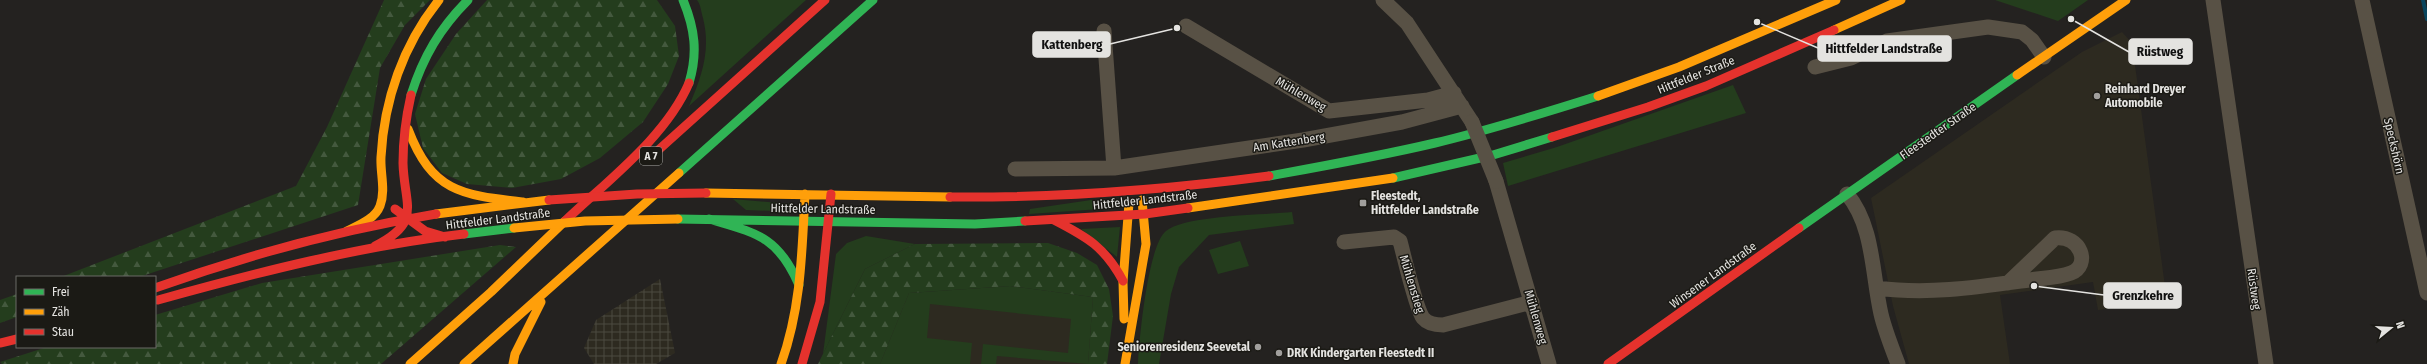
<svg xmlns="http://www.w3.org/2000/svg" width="2427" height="364" font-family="'Fira Sans Condensed',sans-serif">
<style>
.built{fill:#2d2a20}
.industrial{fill:url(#industrial-grid)}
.green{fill:#243d1d}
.forest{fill:url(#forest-firs)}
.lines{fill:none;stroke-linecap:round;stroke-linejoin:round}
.stream{stroke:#0a455d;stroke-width:4}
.street{stroke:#585145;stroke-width:15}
.fast{stroke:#30b455;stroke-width:9}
.slow{stroke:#ff9f0a;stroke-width:9}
.jam{stroke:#e5322d;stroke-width:9}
.street-bridge{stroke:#585145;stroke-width:15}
.slow-bridge{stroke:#ff9f0a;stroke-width:9}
.jam-bridge{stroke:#e5322d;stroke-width:9}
.poi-dot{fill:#a19f9d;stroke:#1b1a15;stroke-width:1.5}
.labels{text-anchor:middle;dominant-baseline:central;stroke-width:3;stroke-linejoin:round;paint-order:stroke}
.shield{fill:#1b1a15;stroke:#a8a7a3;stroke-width:1}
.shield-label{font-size:11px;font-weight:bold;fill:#e4e3e0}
.street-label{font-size:12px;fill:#e4e3e0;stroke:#1b1a15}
.poi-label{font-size:12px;font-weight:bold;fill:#e4e3e0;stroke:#1b1a15;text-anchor:start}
.leader{fill:none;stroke:#e4e3e0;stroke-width:1.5}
.callout-dot{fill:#e4e3e0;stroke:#1b1a15;stroke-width:1.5}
.callout{fill:#e4e3e0;stroke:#e4e3e0;stroke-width:1.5}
.callout-label{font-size:13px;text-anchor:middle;font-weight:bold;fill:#111}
</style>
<defs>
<pattern id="industrial-grid" width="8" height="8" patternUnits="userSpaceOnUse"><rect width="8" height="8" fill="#2d2a20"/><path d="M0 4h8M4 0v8" fill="none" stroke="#4b4940"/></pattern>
<pattern id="forest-firs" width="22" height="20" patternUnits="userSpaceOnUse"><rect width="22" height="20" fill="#243d1d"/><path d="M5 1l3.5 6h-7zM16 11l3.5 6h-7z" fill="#44593e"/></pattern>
</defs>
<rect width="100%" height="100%" fill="#242220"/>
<!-- built -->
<path class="built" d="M2122,32l10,11 35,258 -69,9 -5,-28 -93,13 10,69h-101l-16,-58 -22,-108 211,-146z
M909,293l184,4 -5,67h-208z"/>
<!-- industrial -->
<path class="industrial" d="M660,279l15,74 -19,11h-62l-10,-16 12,-28z"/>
<!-- green -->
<path class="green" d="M697,0h109l-117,106c13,-30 22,-56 14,-88 -2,-6 -2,-13 -6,-18z
M1995,0h93l-30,21z
M1733,85l13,28 -238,73 -5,-23 54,-16z
M733,199l59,5 9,8 -55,-2z
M1091,200l18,3 6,5 -86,6 1,-5z
M1292,212l2,12 -85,11 -30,32 -8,27 -12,70h-21c1,-24 10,-119 28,-133 20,-16 98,-16 126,-19z
M1120,227l-3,30 -36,-28z
M866,236l49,8 -50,25 -42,85 13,-100 11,-11z
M1240,241l9,25 -31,8 -9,-24z
M1010,286l83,11 -5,67 -91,-8 -1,8h-15l2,-20 85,9 3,-34 -141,-15 -3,34 45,5 -2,21h-90l29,-71z"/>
<!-- forest -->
<path class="forest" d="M384,0h46l-25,25 -25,43 -22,137 -219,72h-78l235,-91 31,-59z
M487,0h170l18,26 4,30 -11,28 -25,38 -43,36 -39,21 -49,9 -45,-4 -25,-11 -19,-25 -8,-34 11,-35 30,-45z
M1048,243l29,10 20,12 12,24 4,27 -6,48h-19l5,-67 -83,-11 -101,7 -29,71h-62l47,-95 50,-25z
M500,245l16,2 -135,117h-379l-2,-2 47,-15h108v-32l107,-32z
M17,294v23l-17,6v-23z"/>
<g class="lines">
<!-- stream -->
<path class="stream" d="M2423,0l4,19"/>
<!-- street -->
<path class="street" d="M1383,0l24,23 65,99
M2213,0l53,364
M2362,0l65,293
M1186,26l143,85 99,-11 26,-7
M1104,31l10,137
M1815,67l36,-9 36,-17 101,-14 34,5 10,8 12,17
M1015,169l99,-1 189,-28 99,-18 60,-16
M1496,181l53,183
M1847,194c27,32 25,81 34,120 4,17 11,34 17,50
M1344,242l50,-5 6,4c4,15 16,68 23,77 5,6 13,7 20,7l89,-23
M1878,288c50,7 101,-1 151,-8 13,-2 29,-2 42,-7 20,-8 10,-38 -16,-35l-47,45"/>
<!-- fast -->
<path class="fast" d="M683,0c12,29 15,53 6,83
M411,95c12,-38 29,-67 57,-95
M679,173l194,-173
M1269,176c55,-10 111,-20 166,-33 55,-13 109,-30 163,-47
M1393,178l100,-23 59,-18
M678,219l297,5 50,-3
M709,219c47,14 69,17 90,66
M1799,228l218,-153
M464,234l50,-6"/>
<!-- slow -->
<path class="slow" d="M1834,30l67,-30
M2017,75l109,-75
M1598,96l81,-29 157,-67
M408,129c24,63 53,66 115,73
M706,193l244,4
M1188,208l205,-30
M436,214l113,-14
M347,231c12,-6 28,-12 33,-25 6,-16 0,-33 1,-49 3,-57 22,-112 58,-157
M1124,319l-1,-37 6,-79
M410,364l81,-72 74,-71
M464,364l215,-191
M513,364l2,-10 26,-52
M781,364c20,-55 21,-112 24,-170
M1125,364l21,-120 -4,-44"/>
<!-- jam -->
<path class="jam" d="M1552,137l96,-30 58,-21 128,-56
M654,154l171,-154
M950,197c107,1 213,-7 319,-21
M395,209l30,22 20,6
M1054,220c33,17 51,27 69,61
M565,221c42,-40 101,-84 124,-138
M1025,221l120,-7 43,-6
M375,246c48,-24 29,-41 28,-83 0,-23 3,-46 8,-68
M155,288c92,-33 185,-58 281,-74
M158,300c101,-28 202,-54 306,-66
M0,343l17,-4
M802,364l18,-62 11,-108
M1608,364l191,-136"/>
<!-- street-bridge -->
<path class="street-bridge" d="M1472,122l24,59"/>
<!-- slow-bridge -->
<path class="slow-bridge" d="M514,228l71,-7 93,-2"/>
<!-- jam-bridge -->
<path class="jam-bridge" d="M549,200l88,-6 69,-1"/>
</g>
<!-- markers -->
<g class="poi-dot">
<circle cx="2097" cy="96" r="4"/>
<rect x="1359" y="199" width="8" height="8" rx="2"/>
<circle cx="1258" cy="347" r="4"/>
<circle cx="1279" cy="353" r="4"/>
</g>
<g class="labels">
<!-- shield labels -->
<rect class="shield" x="640" y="147" width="22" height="18" rx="3"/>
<g class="shield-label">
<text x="651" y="156">A 7</text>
</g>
<!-- street labels -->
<g class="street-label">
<text transform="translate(1696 75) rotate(-22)">Hittfelder Straße</text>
<text transform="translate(1301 94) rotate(30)">Mühlenweg</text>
<text transform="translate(1938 131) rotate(-35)">Fleestedter Straße</text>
<text transform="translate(1289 142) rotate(-9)">Am Kattenberg</text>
<text transform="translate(2394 146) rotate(77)">Speckshörn</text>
<text transform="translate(1145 200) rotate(-6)">Hittfelder Landstraße</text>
<text transform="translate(823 209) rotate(1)">Hittfelder Landstraße</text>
<text transform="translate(498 219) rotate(-7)">Hittfelder Landstraße</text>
<text transform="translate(1713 275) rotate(-36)">Winsener Landstraße</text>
<text transform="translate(1412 284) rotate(73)">Mühlenstieg</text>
<text transform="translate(2254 289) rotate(82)">Rüstweg</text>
<text transform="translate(1536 317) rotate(74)">Mühlenweg</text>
</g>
<!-- poi labels -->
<g class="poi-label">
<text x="2105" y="89">Reinhard Dreyer<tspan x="2105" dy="14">Automobile</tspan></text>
<text x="1371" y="196">Fleestedt,<tspan x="1371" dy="14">Hittfelder Landstraße</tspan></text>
<text x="1250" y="347" text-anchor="end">Seniorenresidenz Seevetal</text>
<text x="1287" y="353">DRK Kindergarten Fleestedt II</text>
</g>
</g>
<!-- callouts -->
<path class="leader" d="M1177 28L1110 44M1757 22L1818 48M2071 19L2129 52M2034 286L2104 295"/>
<g class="callout-dot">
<circle cx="1177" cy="28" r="4"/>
<circle cx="1757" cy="22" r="4"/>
<circle cx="2071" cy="19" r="4"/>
<circle cx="2034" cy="286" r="4"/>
</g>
<g class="callout">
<rect x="1033" y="32" width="77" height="25" rx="4"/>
<rect x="1818" y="36" width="133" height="25" rx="4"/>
<rect x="2129" y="39" width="63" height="25" rx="4"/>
<rect x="2104" y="283" width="77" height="25" rx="4"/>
</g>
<g class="callout-label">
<text x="1072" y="49">Kattenberg</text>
<text x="1884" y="53">Hittfelder Landstraße</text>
<text x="2160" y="56">Rüstweg</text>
<text x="2143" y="300">Grenzkehre</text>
</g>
<!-- legend -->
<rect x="16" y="276" width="140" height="72" fill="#1b1a15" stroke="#6b6a66"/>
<rect x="24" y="289" width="20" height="6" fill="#30b455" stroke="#6b6a66"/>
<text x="52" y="296" font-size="12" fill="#e4e3e0">Frei</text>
<rect x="24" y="309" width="20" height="6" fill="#ff9f0a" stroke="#6b6a66"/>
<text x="52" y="316" font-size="12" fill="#e4e3e0">Zäh</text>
<rect x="24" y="329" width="20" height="6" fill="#e5322d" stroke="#6b6a66"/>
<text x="52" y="336" font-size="12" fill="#e4e3e0">Stau</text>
<!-- north arrow -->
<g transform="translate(2391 328) rotate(72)" stroke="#1b1a15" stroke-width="3" paint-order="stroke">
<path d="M0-3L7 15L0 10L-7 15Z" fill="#e4e3e0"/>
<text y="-6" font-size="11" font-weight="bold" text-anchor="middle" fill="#e4e3e0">N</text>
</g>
</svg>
